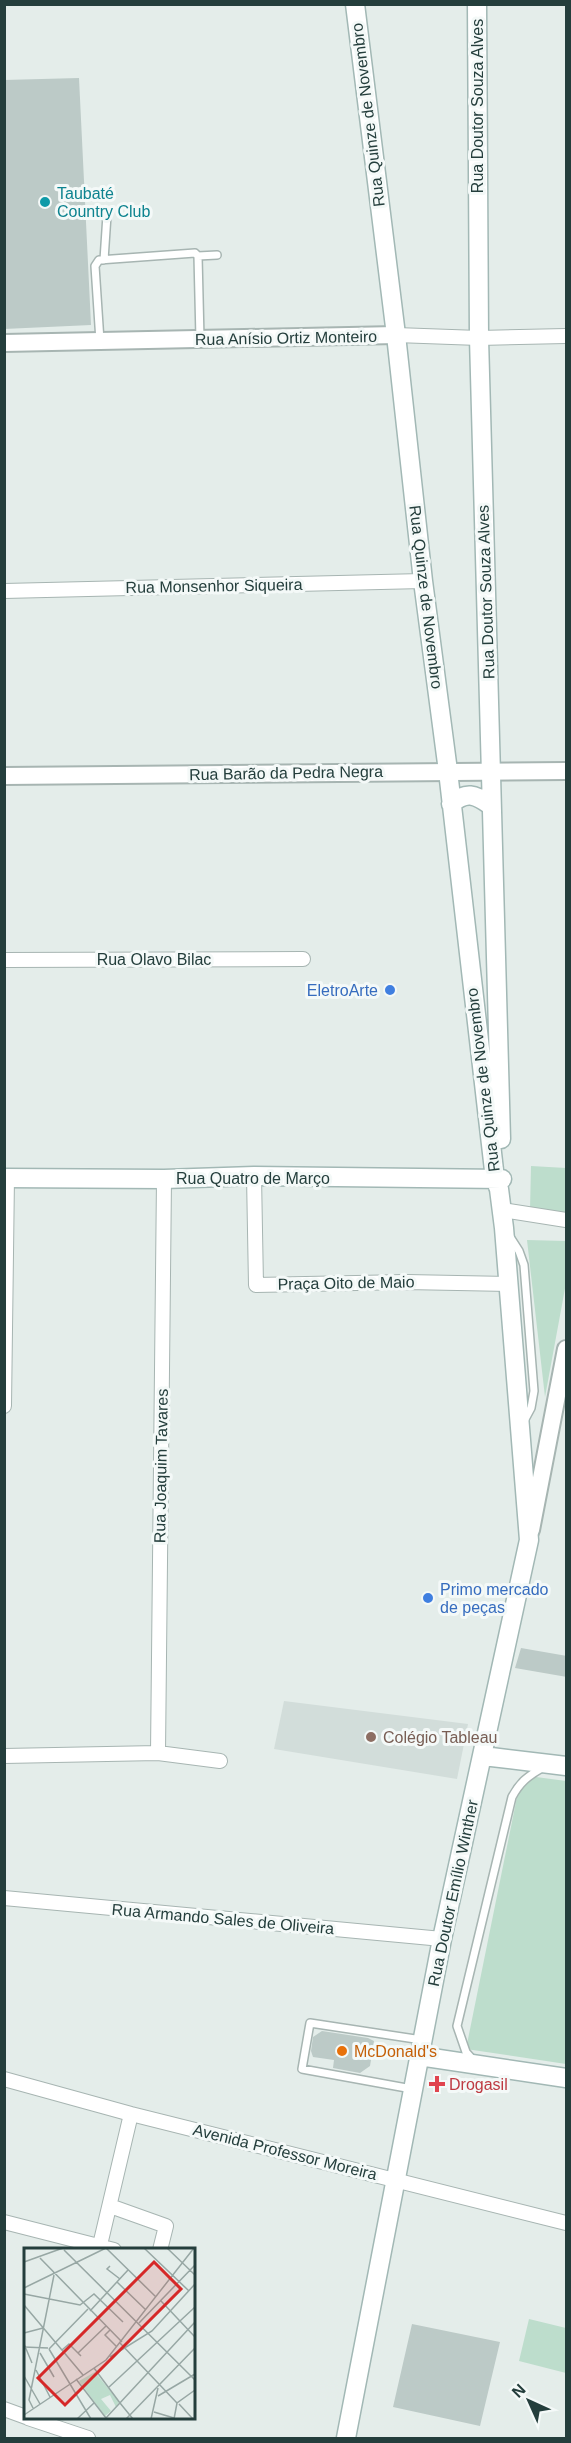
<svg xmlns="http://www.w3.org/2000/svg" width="571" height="2443" font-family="Arial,sans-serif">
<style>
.built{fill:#d2ddda}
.green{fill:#bdddcc}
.building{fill:#bccac7}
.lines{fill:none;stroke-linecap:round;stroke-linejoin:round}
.service-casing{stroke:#a7b5b2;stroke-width:10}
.minor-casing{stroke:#a7b5b2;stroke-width:16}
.tertiary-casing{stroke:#a7b5b2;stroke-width:20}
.secondary-casing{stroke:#a2b8b5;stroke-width:21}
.service{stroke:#fff;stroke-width:7}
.minor{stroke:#fff;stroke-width:14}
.tertiary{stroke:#fff;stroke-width:16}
.secondary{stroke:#fff;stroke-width:18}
.culture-dot{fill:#0f9aa8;stroke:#f4f9f8;stroke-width:2}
.shop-dot{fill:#3f7fe0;stroke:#f4f9f8;stroke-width:2}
.education-dot{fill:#8d6e63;stroke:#f4f9f8;stroke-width:2}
.food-dot{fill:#e8710a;stroke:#f4f9f8;stroke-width:2}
.health-dot{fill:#e0444e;stroke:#f4f9f8;stroke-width:2}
.labels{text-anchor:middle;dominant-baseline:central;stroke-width:6;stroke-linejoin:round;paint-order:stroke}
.street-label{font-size:16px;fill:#243e3c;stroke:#f4f9f8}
.culture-label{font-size:16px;fill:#0d838f;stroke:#f4f9f8;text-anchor:start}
.shop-label{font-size:16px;fill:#366cbe;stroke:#f4f9f8;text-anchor:end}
.education-label{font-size:16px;fill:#785e54;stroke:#f4f9f8;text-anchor:start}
.food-label{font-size:16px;fill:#c56008;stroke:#f4f9f8;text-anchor:start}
.health-label{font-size:16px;fill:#be3a42;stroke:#f4f9f8;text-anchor:start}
.inset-road{fill:none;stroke:#97a7a4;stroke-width:1.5}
.view{fill:#d62828;fill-opacity:0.15;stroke:#d62828;stroke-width:3}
.inset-edge{fill:none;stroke:#243e3c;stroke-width:3}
</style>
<rect width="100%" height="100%" fill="#e4edea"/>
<!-- built -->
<path class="built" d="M284,1701l184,23 -11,55 -183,-30z"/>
<!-- green -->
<path class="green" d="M531,1166l35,2v47l-36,-5z
M527,1240l39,1v42l-21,114z
M536,1777l30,4v283l-100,-15 52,-257 5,-8z
M529,2319l37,9v45l-47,-12z"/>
<!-- building -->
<path class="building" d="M79,78l12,247 -87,4v-249z
M521,1648l46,8v21l-52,-9z
M322,2031l46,7 6,3 -4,25 -10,7 -27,-5 1,-8 -21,-3 -2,-6 2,-14z
M412,2324l88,18 -20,84 -87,-19z"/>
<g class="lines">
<!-- service casing -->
<g class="service-casing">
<path id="service" d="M198,256l2,83
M104,260l3,-45
M100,341l-5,-75 4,-6 96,-7 3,3 19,-1
M510,1237l9,14 5,14 10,126 -3,17 -7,13
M474,2061l-8,-9 -9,-26 55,-229c8,-15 16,-21 30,-29
M412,2089l-110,-20 8,-46 112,17"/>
</g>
<!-- minor casing -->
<g class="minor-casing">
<path id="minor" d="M396,335l83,3 87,-2
M4,591l419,-10
M4,960l299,-1
M254,1176l2,109 150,-3 103,2
M502,1210l64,10
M4,1406l3,-229
M158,1753l6,-574
M4,1756l154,-3 62,8
M4,1898l438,41
M4,2079l127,35 435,109
M110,2206l56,20 -6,24
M4,2222l110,28
M100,2245l31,-131
M4,2409l22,8
M28,2418l60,20"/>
</g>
<!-- tertiary casing -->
<g class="tertiary-casing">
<path id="tertiary" d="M4,343l392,-8
M4,776l562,-5
M531,1530l35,-181"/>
</g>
<!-- secondary casing -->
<g class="secondary-casing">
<path id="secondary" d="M477,4l2,334 22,801
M451,804c15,-13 24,-10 39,1
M4,1178l160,1 90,-3 248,3
M483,1756l83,10
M419,2056l147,22
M346,2438l96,-499 87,-399 -25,-312 -5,-39 -4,-10 -47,-408 -25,-190 -27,-246 -41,-331"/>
</g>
<!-- service -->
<use href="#service" class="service"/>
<!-- minor -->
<use href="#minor" class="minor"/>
<!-- tertiary -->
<use href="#tertiary" class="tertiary"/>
<!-- secondary -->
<use href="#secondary" class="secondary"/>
</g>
<!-- markers -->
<circle class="culture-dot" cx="45" cy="202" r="6"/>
<g class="shop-dot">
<circle cx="390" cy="990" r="6"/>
<circle cx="428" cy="1598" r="6"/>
</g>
<circle class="education-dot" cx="371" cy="1737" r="6"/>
<circle class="food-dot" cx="342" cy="2051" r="6"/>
<path class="health-dot" d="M434 2075h6v6h6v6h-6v6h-6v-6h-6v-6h6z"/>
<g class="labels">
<!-- street labels -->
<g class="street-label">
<text transform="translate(477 106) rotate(-90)">Rua Doutor Souza Alves</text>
<text transform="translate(368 115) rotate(-97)">Rua Quinze de Novembro</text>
<text transform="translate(286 338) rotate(-1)">Rua Anísio Ortiz Monteiro</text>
<text transform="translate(214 586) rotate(-1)">Rua Monsenhor Siqueira</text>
<text transform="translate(486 592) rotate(-92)">Rua Doutor Souza Alves</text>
<text transform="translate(426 597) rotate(83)">Rua Quinze de Novembro</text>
<text transform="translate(286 773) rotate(-1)">Rua Barão da Pedra Negra</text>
<text x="154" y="959">Rua Olavo Bilac</text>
<text transform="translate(483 1080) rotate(-97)">Rua Quinze de Novembro</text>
<text x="253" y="1178">Rua Quatro de Março</text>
<text transform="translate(346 1283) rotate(-1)">Praça Oito de Maio</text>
<text transform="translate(161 1466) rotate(-89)">Rua Joaquim Tavares</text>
<text transform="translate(453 1893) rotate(-78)">Rua Doutor Emílio Winther</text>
<text transform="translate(223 1919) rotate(5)">Rua Armando Sales de Oliveira</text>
<text transform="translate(285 2152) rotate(14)">Avenida Professor Moreira</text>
</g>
<!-- culture labels -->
<g class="culture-label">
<text x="57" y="193">Taubaté<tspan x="57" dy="18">Country Club</tspan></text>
</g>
<!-- shop labels -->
<g class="shop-label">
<text x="378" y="990">EletroArte</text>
<text x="440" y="1589" text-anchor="start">Primo mercado<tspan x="440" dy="18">de peças</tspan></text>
</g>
<!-- education labels -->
<g class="education-label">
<text x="383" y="1737">Colégio Tableau</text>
</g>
<!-- food labels -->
<g class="food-label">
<text x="354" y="2051">McDonald's</text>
</g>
<!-- health labels -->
<g class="health-label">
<text x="449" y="2084">Drogasil</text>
</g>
</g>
<!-- overview -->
<g transform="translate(24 2248)">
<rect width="171" height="171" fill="#e4edea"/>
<path d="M71,124l24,30 -3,5 -6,-12 -9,4 10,12 -6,5 -26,-35z" fill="#bdddcc"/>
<path class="inset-road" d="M82,0l50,49M120,0l45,43M143,0l28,27M40,2l131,130M16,10l82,84M0,14l39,-14M86,18l-3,3 13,10M93,34l29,28M0,40l82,-40M0,46l56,11 14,-11 29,28M137,53l34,36M0,57l59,70M66,63l38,-41M115,75l56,-58M86,82l-5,5 12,12M0,85l19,-5M96,95l57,60M0,96l8,19M47,97l27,-27M0,99l24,1M25,101l42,70M25,101l39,-40M38,102l7,-6 12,12M16,105l14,24M54,105l28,-27M86,109l42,-26 43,-47M70,120l26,35M12,122l14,27M0,128l16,28M52,131l30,39M84,140l87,-81M134,148l37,-22M96,155l13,16M155,156l14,15M9,160l-4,-8 25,-125M130,164l20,6M0,167l82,-55 88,-112M53,171l17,-16M81,171l90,-97M102,171l69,-71M127,171l7,-31M150,171l3,-16 18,-13"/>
<path class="view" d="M130,14l27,27 -116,116 -27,-27z"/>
<rect width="171" height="171" class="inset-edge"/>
</g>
<!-- border -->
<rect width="571" height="2443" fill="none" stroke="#243e3c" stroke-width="12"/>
<!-- north arrow -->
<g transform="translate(529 2401) rotate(315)" stroke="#f4f9f8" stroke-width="4.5" paint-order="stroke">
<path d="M0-4.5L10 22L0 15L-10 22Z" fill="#243e3c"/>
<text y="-9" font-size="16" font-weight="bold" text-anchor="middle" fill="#243e3c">N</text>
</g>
</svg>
